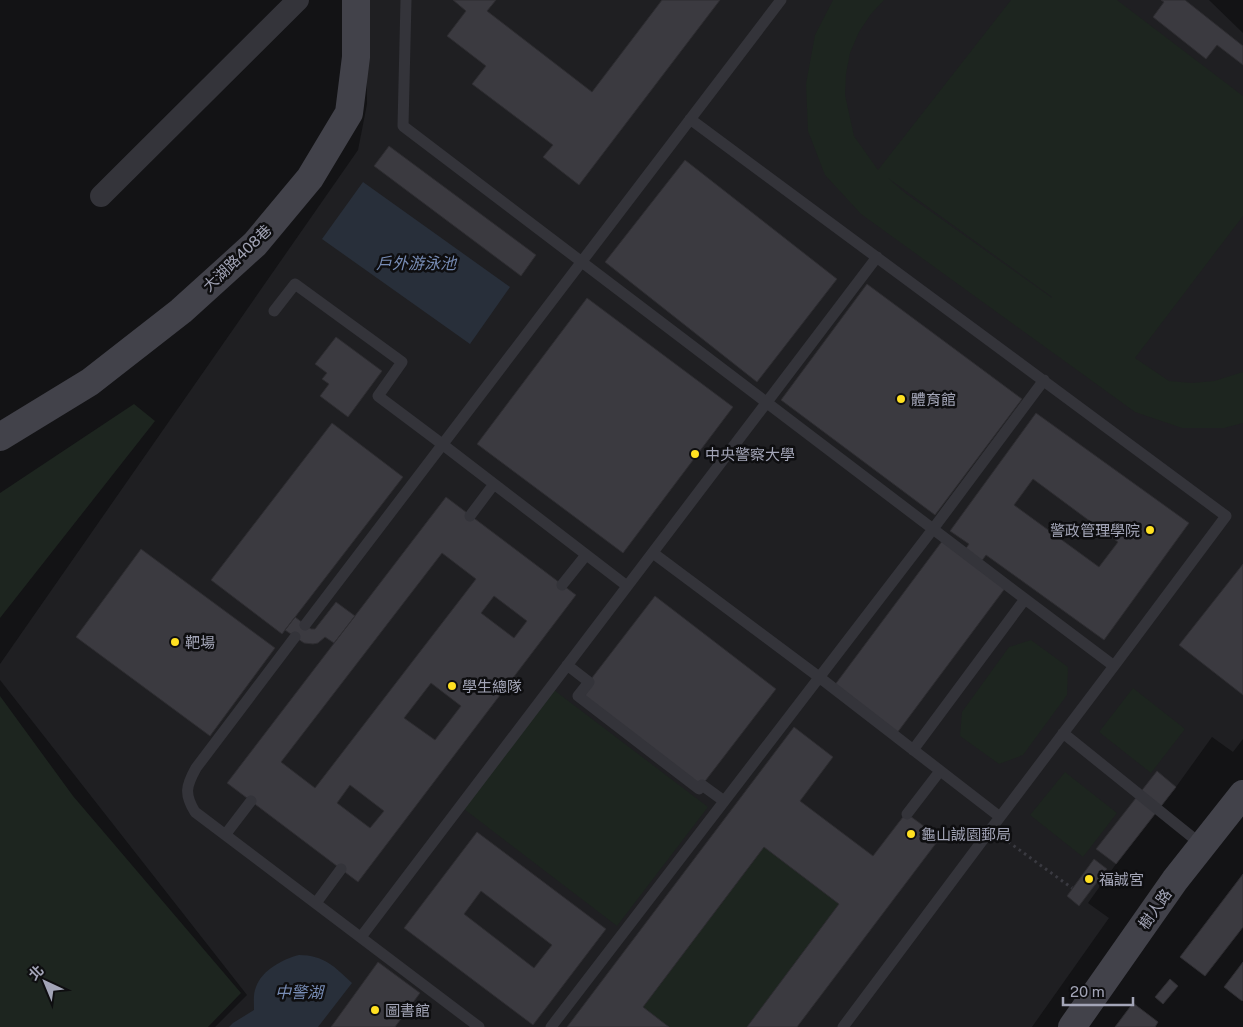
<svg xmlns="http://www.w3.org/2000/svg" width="1243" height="1027" font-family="'Public Sans','Noto Sans TC',sans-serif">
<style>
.built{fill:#1f1f22}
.green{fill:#1d251f;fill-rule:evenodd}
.water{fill:#282f3a}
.building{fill:#3b3a40;stroke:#2e2d31;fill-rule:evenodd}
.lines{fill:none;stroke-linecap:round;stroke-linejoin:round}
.path{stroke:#3a3a41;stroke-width:3;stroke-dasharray:2.5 4;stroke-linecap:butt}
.lane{stroke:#34343a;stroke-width:11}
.street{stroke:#34343a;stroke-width:22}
.secondary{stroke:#42424a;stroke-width:28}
.poi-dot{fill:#ffe021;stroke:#0e0e10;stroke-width:2}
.labels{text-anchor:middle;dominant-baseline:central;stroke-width:5;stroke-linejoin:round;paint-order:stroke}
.street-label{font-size:15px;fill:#a3a5b7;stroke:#0e0e10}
.poi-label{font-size:15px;fill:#a3a5b7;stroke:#0e0e10;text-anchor:start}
.water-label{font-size:16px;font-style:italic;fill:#778cb5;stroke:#0e0e10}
</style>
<rect width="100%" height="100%" fill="#131315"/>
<!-- built -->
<path class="built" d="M366,0h843l34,33v706l-10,13 -21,-15 -36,50 -60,77 -28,39 21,15 -77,109h-817l32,-32 -247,-315v-16l358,-514 9,-46z"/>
<!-- green -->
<path class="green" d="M833,0h51l-13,14 -12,18 -9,21 -4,21 -1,21 9,41 24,34 133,-170h106l126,96v120l-108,142 34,23 23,2 22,-2 29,-9v51l-19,5h-42l-47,-16 -274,-198 -36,-39 -17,-44 -2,-47 9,-49zM888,178l164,119v1l-147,-105z
M134,404l21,17 -155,197v-125z
M1031,640l37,27 -1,28 -44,60 -24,9 -39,-28 2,-24 47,-65z
M1133,688l52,41 -34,44 -52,-41z
M554,690l154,117 -91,119 -153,-117z
M0,696l73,100 168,197 -33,34h-208z
M1065,772l52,41 -34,44 -53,-42z
M764,847l75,57 -92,123h-78l-26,-20z"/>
<!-- water -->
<path class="water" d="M363,182l147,105 -40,57 -148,-105z
M299,955c25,0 36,12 53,28l-34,44h-89l4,-4 21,-13c0,-8 -1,-16 2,-23 6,-17 27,-28 43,-32z"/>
<!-- building -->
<path class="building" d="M453,0h43l-9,11 105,81 70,-92h58l-141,185 -36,-28 10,-12 -81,-61 14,-18 -39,-30 19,-25z
M1161,0h24l58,46v19l-26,-20 -11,14 -53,-42 11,-15z
M389,146l147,109 -15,21 -147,-110z
M685,160l152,119 -80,103 -152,-120z
M867,284l155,115 -87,116 -154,-115z
M587,298l146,109 -110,146 -146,-109z
M336,337l46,34 -34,46 -28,-21 9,-12 -7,-5 5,-6 -12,-9z
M1036,413l153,110 -85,117 -118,-85 -8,11 -16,-12 7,-10 -19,-13zM1033,479l85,63 -19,25 -85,-62z
M332,423l71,54 -121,157 -71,-54z
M446,497l130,98 -218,287 -131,-99zM442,553l34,26 -161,209 -34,-26zM494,596l33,25 -13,17 -33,-25zM431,683l30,23 -26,34 -31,-22zM350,785l34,26 -14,17 -33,-25z
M943,540l63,47 -109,146 -63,-47z
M141,549l134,99 -65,88 -134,-99z
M1243,564v131l-64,-50z
M655,596l121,93 -77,100 -121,-93z
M336,602l19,14 -21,27 -9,-6 -7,6 -5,1 -9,-1 -19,-13 10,-13 16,12h4z
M794,727l39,30 -33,44 73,55 33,-43 34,25 -143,189h-50l92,-123 -75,-57 -121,160 26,20h-102z
M1157,771l19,16 -60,77 -20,-15z
M477,832l129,97 -73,96 -129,-97zM481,891l71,54 -18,23 -70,-54z
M1094,859l13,10 -28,37 -12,-10z
M1243,874v53l-38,49 -25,-19z
M378,962l42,31 -25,34h-64z
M1243,962v38l-1,1 -18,-14z
M1170,979l8,7 -15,18 -8,-7z
M1133,1003l25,19 -3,5h-40z"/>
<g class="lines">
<!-- path -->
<path class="path" d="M1003,838l69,50"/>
<!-- lane -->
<path class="lane" d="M406,0l-3,126 622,473
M690,119l536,397 -112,150
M274,311l21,-27 107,78 -24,34 64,48 185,142
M470,516l24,-32
M653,553l166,124 181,140
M562,585l24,-30
M305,625l476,-625
M295,637l-99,131c-10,18 -12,26 -1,44l284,215
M567,665l22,17 -11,14 121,93 3,-4 22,16
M1063,733l139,112
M907,814l33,-43
M225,835l26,-34
M316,903l25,-34
M361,937l516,-680
M551,1027l382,-498 111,-149
M843,1027l157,-210 114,-151 -89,-67 -112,151"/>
<!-- street -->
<path class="street" d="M101,196l197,-196"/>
<!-- secondary -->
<path class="secondary" d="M0,437l90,-55 91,-71 74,-67 55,-66 39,-65 7,-56v-57
M1072,1027l103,-147 68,-86"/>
</g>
<!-- markers -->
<g class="poi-dot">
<circle cx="901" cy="399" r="5"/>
<circle cx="695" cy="454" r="5"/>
<circle cx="1150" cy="530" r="5"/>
<circle cx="175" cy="642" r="5"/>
<circle cx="452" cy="686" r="5"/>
<circle cx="911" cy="834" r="5"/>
<circle cx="1089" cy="879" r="5"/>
<circle cx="375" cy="1010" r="5"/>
</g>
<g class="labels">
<!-- street labels -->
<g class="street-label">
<text transform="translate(237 258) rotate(-44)">大湖路408巷</text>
<text transform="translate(1155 909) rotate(-55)">樹人路</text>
</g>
<!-- poi labels -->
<g class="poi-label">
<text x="911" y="399">體育館</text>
<text x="705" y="454">中央警察大學</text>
<text x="1140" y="530" text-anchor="end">警政管理學院</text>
<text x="185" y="642">靶場</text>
<text x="462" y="686">學生總隊</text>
<text x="921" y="834">龜山誠園郵局</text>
<text x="1099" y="879">福誠宮</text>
<text x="385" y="1010">圖書館</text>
</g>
<!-- water labels -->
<g class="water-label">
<text x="416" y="263">戶外游泳池</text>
<text x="299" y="992">中警湖</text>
</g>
</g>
<!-- north arrow -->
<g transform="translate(45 982) rotate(316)" stroke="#0e0e10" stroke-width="4" paint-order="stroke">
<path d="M0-4L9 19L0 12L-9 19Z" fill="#a3a5b7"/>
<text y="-8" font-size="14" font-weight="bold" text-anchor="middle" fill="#a3a5b7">北</text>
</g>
<!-- scale -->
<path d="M1063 997v8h70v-8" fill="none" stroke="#a3a5b7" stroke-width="2.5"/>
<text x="1070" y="997" font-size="15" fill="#a3a5b7" stroke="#0e0e10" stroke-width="4" paint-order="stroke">20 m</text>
</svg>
